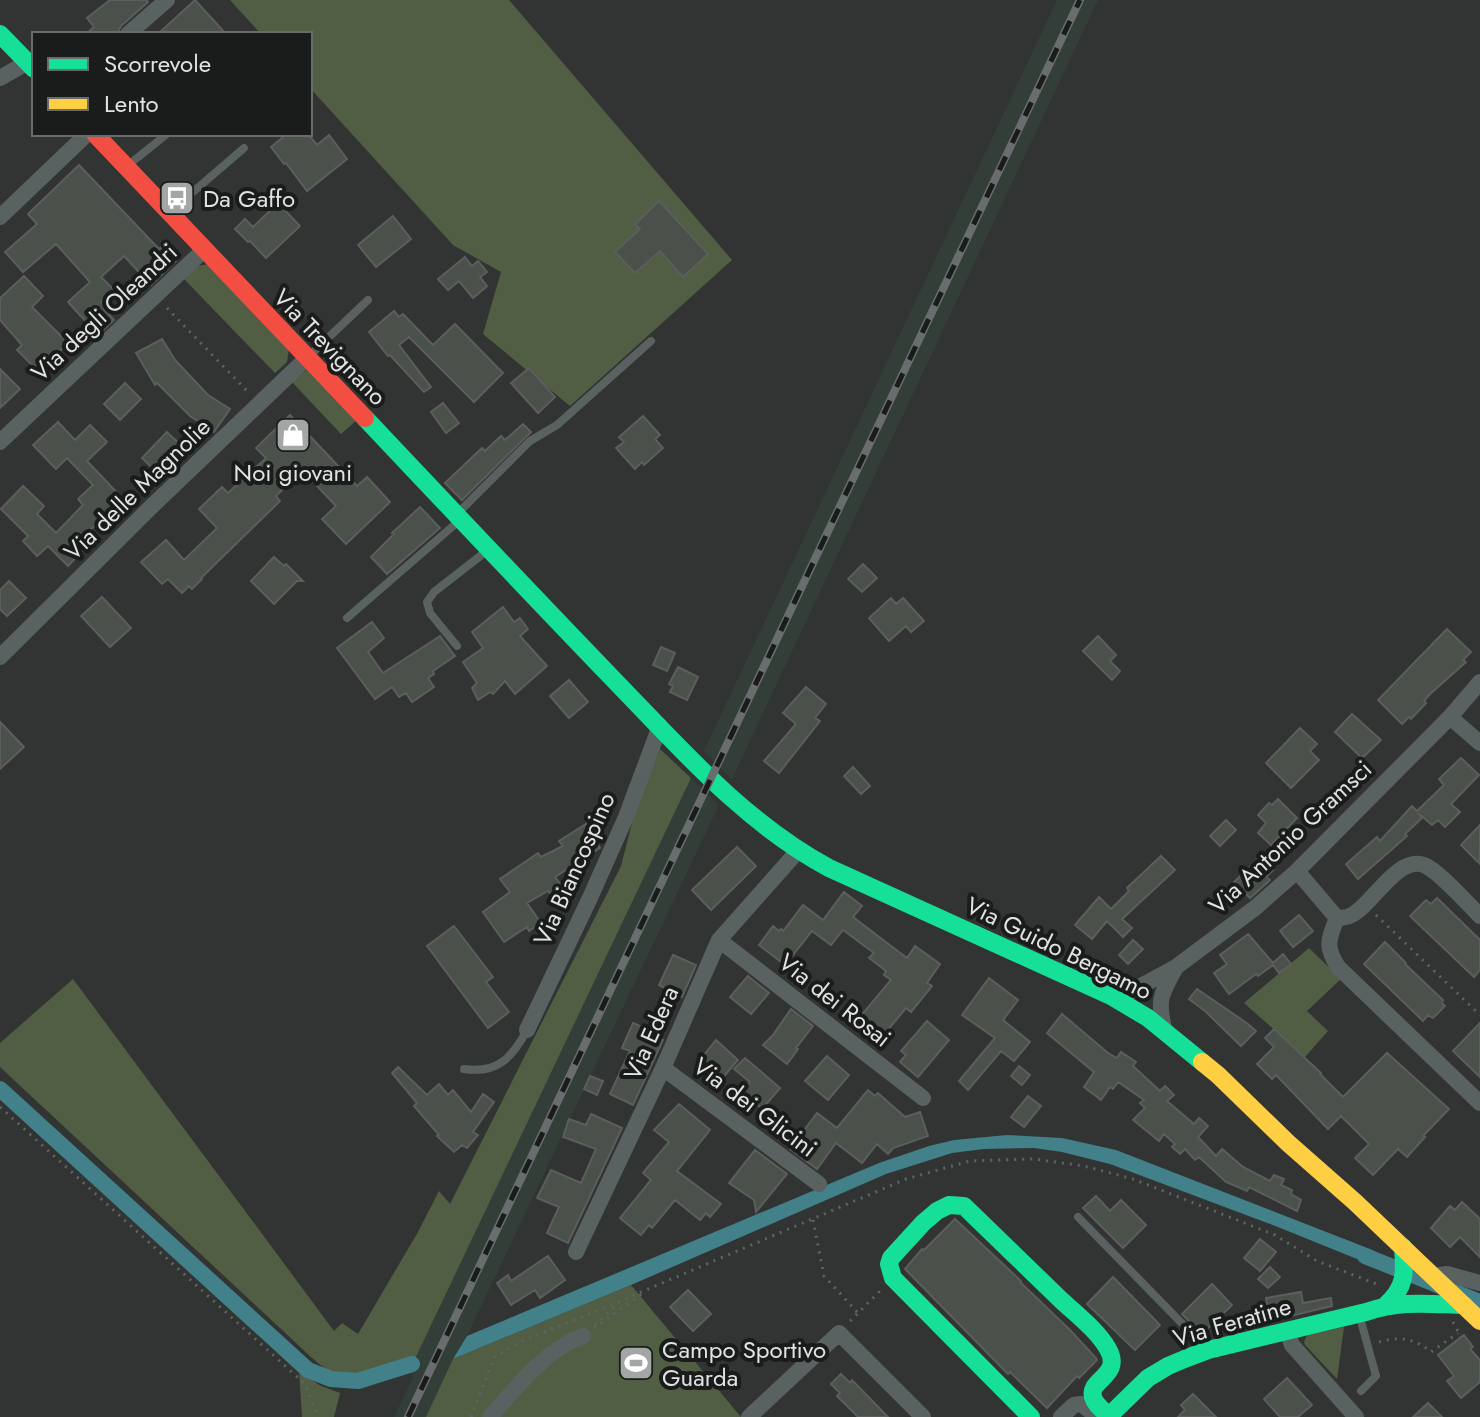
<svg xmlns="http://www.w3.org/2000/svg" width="1480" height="1417" font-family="Jost,sans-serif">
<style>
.built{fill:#343e39}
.green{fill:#525e43}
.water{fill:#42808a}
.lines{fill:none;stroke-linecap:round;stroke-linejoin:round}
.canal{stroke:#42808a;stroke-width:16}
.building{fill:#49514a;stroke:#5c5d5c;stroke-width:2}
.path{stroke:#5e6363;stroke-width:3;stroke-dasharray:2 6;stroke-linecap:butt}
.lane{stroke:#5a6261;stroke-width:8}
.street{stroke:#5a6261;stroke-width:16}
.fast{stroke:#16e098;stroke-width:18}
.slow{stroke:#ffcf43;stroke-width:18}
.jam{stroke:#f24e42;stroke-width:18}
.rail-casing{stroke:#696d6d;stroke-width:8}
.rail{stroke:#1a1c1b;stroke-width:5;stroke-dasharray:15;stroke-linecap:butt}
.labels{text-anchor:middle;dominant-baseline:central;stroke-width:8;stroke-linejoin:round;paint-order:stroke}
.poi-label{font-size:24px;fill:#e0e3e2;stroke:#1a1c1b;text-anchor:start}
.street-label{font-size:24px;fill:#e0e3e2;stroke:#1a1c1b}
</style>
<rect width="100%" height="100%" fill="#323433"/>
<!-- built -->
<path class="built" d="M1057,0h41l-366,779 -28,-28z
M691,778l28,27 -252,531 -14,23 -27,58h-32l19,-39 -1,-14 2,-3z"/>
<!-- green -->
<path class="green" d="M230,0h279l223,260 -162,146 -87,-72 18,-62 -48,-27 -143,-157v-54h-49z
M210,264l79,84 -2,14 -12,11 -92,-95 13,-12z
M309,368l48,52 -16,14 -49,-52z
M660,749l31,29 -277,583c-23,7 -52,20 -76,13 -11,-3 -19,-10 -27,-17l-311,-290v-24l73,-64 261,352 8,-8 16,11 60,-102 21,-41 11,13 171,-338 14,-55z
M1309,948l32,31 -34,32 21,20 -23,26 -61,-54z
M631,1285l110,132h-315l27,-58z
M1344,1327l-7,52 -32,-34 -1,-3 3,-7z
M299,1370l20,15 21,8 -6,24h-32z"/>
<!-- water -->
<path class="water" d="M1007,1135l55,3 54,12 254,99 17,9 -3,12 -106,-43 -168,-63 -48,-12 -28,-4 -50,1 -32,4 -66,21 -255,111 -178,74 14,-23 412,-173 50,-17 25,-6z"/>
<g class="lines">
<!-- canal -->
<path class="canal" d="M0,1089l308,281 23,9 27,2 54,-17
M1365,1256l115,46"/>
</g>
<!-- building -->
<path class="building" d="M110,0h36l2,2 -27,24 -4,8h-31l8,-7 -7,-9z
M195,0l31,34h-68z
M287,134h21l9,11 12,-10 18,24 -40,32 -21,-28 -2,1 -13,-17z
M79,165l80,84 7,-6 14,14 -29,28 -27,-29 -23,21 13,13 -13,12 5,5 -2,2 10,11 -16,15 -30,-33 22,-20 -34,-38 -33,28 -18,-20 32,-28 -9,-10z
M659,201l49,53 -25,23 -23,-26 -25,22 -20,-21 25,-23 -5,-5z
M278,203l22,23 -34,32 -16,-17 -2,1 -13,-13 10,-10 8,8z
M393,216l18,23 -35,28 -18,-22z
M465,257l7,9 6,-5 9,11 -7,5 7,9 -14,12 -14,-17 -11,9 -10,-11z
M24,276l19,20 -11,11 36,36 -29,29 -22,-22 5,-5 -22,-25v-22z
M394,311l5,6 4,-3 30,31 22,-21 48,49 -29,29 -65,-65 -10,8 32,42 -7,5 -34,-37 -2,1 -19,-24z
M162,339l13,21 33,35 22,14 -16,23 -24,-16 -33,-33 -2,2 -19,-32z
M529,368l26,29 -17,16 -27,-30z
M0,369l20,20 -20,19z
M125,383l16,16 -21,21 -16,-16z
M443,403l16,20 -13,10 -15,-21z
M290,415l67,71 10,-9 23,25 -44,42 -24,-25 14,-13 -34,-36 -26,26 4,5 -79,77 1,1 -10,10 -3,-3 -7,7 -14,-14 -6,5 -21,-22 25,-22 18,20 33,-32 -18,-19 23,-22 6,6 38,-35 -10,-10z
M643,416l17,19 -5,4 8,9 -19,17 -2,-3 -7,7 -19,-21 8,-6 -5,-5z
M58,422l17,18 15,-15 17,17 -20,19 36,38 -39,37 7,6 -23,24 -20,-20 -11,10 -14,-15 5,-5 -27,-27 22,-23 21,20 -7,8 19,19 27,-28 -5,-6 15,-14 -26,-27 -11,11 -23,-24z
M523,424l8,8 -69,68 -17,-17 37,-35 3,3 16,-15 4,4z
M167,432l18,17 -25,26 -18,-17z
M420,507l20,21 -53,46 -16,-17 23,-23 -2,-1z
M274,557l10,9 2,-2 17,17h-6l-23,23 -23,-23z
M863,564l14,14 -15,14 -14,-13z
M9,581l17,17 -19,18 -7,-7v-19z
M102,597l29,31 -21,19 -29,-31z
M891,598l5,6 7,-6 21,23 -13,11 -5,-6 -17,15 -20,-23z
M503,607l11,15 6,-4 8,11 -8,7 27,30 -32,28 -10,-13 -12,13 -3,-2 -12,8 -6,-12 5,-5 -14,-21 20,-14 -11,-16z
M372,622l12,16 -16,14 15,21 57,-37 15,20 -22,15 1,3 -6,4 6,9 -22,15 -6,-9 -7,4 -7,-10 -17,12 -38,-51z
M1447,629l24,23 -8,8 3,2 -36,32 -6,7 2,2 -15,16 -2,-2 -7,7 -24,-24z
M1098,636l18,19 -6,6 10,10 -8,9 -29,-29z
M661,647l14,6 -8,18 -14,-6z
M678,667l20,10 -11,23 -17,-8 3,-6 -4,-2z
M569,680l19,22 -19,16 -19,-22z
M806,687l20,17 -11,14 5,3 -41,52 -15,-12 32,-37 -13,-11z
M1352,714l29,26 -19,18 -27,-26z
M0,722l24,25 -24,22z
M1300,728l17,16 -7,7 9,9 -28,28 -25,-25z
M1461,758l18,17 -28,29 9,8 -15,15 -7,-7 -6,5 -14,-12 4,5 -17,16 2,2 -49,43 -12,-15 31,-27 3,4 32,-35 5,5 27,-26 -5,-6z
M853,767l17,19 -9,8 -17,-18z
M1278,799l19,19 -26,27 -13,-12 8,-10 -8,-8 11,-12 3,2z
M1226,820l10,10 -16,16 -10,-10z
M586,824l14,24 -45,29 17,22 -12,8 -12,-16 -21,12 14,20 -12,8 -2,-4 -23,15 -21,-30 27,-20 -10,-13 38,-26 3,4 22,-11 -4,-5z
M1480,825v39l-19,-19z
M737,847l19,19 -45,44 -19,-20z
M1161,856l14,14 -53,49 10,9 -9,9 -16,-16 -15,18 -17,-14 24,-28 12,12 18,-18 -2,-3z
M1260,857l13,13 -7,7 4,3 -20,18 -16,-16z
M844,892l18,14 -9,11 54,41 8,-12 25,18 -13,19 5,3 -21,26 -5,-4 -29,35 -23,-19 37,-44 -7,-5 2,-4 -17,-13 5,-5 -31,-23 -12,15 -19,-14 -27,34 -26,-20 14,-19 6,5 2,-2 2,2 20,-26 20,15z
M1437,898l43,42v30l-6,7 -64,-61 16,-16 5,4z
M1299,915l14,16 -20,16 -13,-16z
M454,926l39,51 -7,5 23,30 -21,16 -61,-82z
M1248,934l25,29 10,-9 8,10 -12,9 -6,-8 -15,11 -2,-2 -27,20 -15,-21 13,-9 -7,-9z
M1133,940l10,9 -15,15 -9,-9z
M1385,942l21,21 -1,1 38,36 -1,3 3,3 -12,12 -5,-3 -5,6 -59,-57z
M673,955l23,10 -14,32 -23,-12z
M748,976l21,17 -18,21 -21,-17z
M989,978l29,22 -15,20 27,22 -16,19 -13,-10 -33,39 -9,-9 36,-43 -33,-23z
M1197,989l51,35 8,7 -15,15 -36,-35 -16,-12z
M791,1009l22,17 -17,22 2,1 -11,15 -24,-19 10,-10z
M1062,1014l46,39 9,5 4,-6 15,10 -3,4 27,25 5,-5 9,9 -7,6 27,23 5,-6 9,8 -10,11 18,19 6,-7 21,18 27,14 4,-6 10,4 -3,6 11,5 -1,4 10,6 -4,11 -48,-24 -2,4 -21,-9 -27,-25 -4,3 -10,-11 -5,5 -8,-7 3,-3 -11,-10 -5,7 -26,-21 12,-12 -5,-5 4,-3 -26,-18 -5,7 -3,-2 -9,13 -17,-13 10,-15 -47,-39z
M927,1021l22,19 -31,37 -18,-15 6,-7 -5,-4z
M633,1023l14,6 -2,3 18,8 -30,65 -23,-11 20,-43 -8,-3z
M1480,1023v54l-27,-26z
M1274,1029l47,44 -1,1 23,23 44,-44 62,56 -26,27 2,1 -18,20 -9,-8 -25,26 -18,-17 14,-14 -28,-28 -13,13 -52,-54 -4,4 -15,-15 17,-17 -9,-9z
M716,1040l22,20 -25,29 -9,-8 4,-5 -12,-11z
M827,1056l22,19 -21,25 -23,-19z
M745,1058l35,30 -18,21 -20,-17 8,-10 -16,-13z
M1019,1066l11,9 -8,10 -11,-9z
M398,1067l29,28 12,-11 9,11 5,-5 18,22 12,-18 11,8 -21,30 5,3 -11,13 -5,-3 -8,7 -17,-16 2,-1 -25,-29 3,-3 -25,-30z
M590,1076l13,5 -6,14 -13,-6z
M868,1090l7,6 3,-3 27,24 15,-5 8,24 -35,12 -5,6 -11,-10 -15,19 -26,-20 -19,26 -27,-20 27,-36 20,15z
M1028,1096l13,10 -17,21 -13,-10z
M679,1104l31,26 -33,41 44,33 -11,13 -4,-4 -6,7 -25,-20 -23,28 -3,-3 -8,10 -21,-17 31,-38 -8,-7 26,-31 -15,-12z
M591,1114l31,14 -54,115 -21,-10 12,-26 -22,-9 14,-28 30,13 15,-34 -33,-12 6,-18 17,6z
M755,1150l32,24 -31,38 -2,-12 -25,-17z
M1096,1196l14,15 11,-11 25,25 -23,23 -40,-40z
M1462,1202l18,17v38l-20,-20 -10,10 -19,-19 19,-22 5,4z
M955,1219l66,62 -1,1 50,48 26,28 1,2 -18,18 -2,-2 -30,32 -37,-36 -2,2 -103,-105 17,-20 2,1z
M1260,1239l16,13 -16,19 -16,-13z
M548,1256l17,24 -25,18 -5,-8 -24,15 -14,-22 11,-8 3,6z
M1270,1267l10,10 -12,11 -10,-9z
M1113,1277l47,48 -25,25 -48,-46z
M1212,1284l20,21 -30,29 -20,-20z
M688,1290l23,24 -18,17 -23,-24z
M1301,1292l2,11 28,-5 1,8 -62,15 -4,-23z
M1464,1335l9,12 -3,2 10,11v22l-19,16 -14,-17 7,-5 -16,-21z
M841,1374l9,9 2,-3 36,37h-30l-21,-21 3,-3 -9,-9z
M1287,1378l25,27 -14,12h-18l-16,-18z
M1193,1394l23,23h-38l7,-7 -4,-5z
M1428,1403l14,14h-29z"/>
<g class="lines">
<!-- path -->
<path class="path" d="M167,308l81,84
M1376,915l104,100
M0,1107l305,277 11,28v5
M813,1220l11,56 34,37
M850,1321l31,-31
M1453,1322l8,15
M595,1325l24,-22
M594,1328l49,-35
M1379,1342c19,-6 36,-4 52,10l27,-19
M471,1417l23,-60 28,-16 77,-31 307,-131 64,-18 64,-2 50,7 49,13 142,56 42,26 62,24"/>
<!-- lane -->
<path class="lane" d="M127,166l40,-32
M172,210l72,-62
M310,355l58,-55
M458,513l72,-72 27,-16 94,-84
M347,618l113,-98
M457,646l-27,-33 -3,-11 7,-10 54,-42
M464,1069c33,5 48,-11 63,-39
M1078,1217l128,131
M1359,1314l17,62 -15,15"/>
<!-- street -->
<path class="street" d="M128,34l39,-34
M0,78l28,-16
M0,217l87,-83
M0,442l205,-193
M0,657l150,-149 158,-151
M1450,717l30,26
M1297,871l40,47
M1337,918c-9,23 -12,28 1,49l142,136
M1337,918c7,0 13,-1 18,-5 19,-12 43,-57 69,-48 15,6 44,39 56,51
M719,940l204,158
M1111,996l19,-4 46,-25 79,-59 42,-37 153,-154 30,-35
M527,1030l62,-130 37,-83 34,-91
M1165,1032c-8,-31 -5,-36 10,-63
M663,1068l156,116
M576,1252l87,-184 56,-128 78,-88
M1433,1276l14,-2 33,9
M1287,1331l5,14 64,72
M490,1417c26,-29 56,-68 93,-81
M749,1417l90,-84 84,84
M1061,1417l13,-12 7,-1 17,13"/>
<!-- fast -->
<path class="fast" d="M0,34l34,35
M365,418c83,88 166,176 250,263 67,69 129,141 214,187l282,128 37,22 54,44
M1386,1305c20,-18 19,-32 17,-58
M1031,1417l-138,-139 -4,-14 2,-6 32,-35 14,-12 12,-6 15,1c32,31 65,63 97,94 16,15 36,30 47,49 15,27 -20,30 -15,48 2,8 11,14 16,19
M1108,1417l40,-39 20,-12 19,-8 21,-8 158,-38c34,-12 63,-8 98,-7"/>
<!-- slow -->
<path class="slow" d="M1202,1062l16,13 70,68 67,59 125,119"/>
<!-- jam -->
<path class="jam" d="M95,134l270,284"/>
<!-- rail casing -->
<g class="rail-casing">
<path id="rail" d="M408,1417l672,-1417"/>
</g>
<!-- rail -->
<use href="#rail" class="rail"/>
</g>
<!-- icons -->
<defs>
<g id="bus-square" transform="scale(1.8)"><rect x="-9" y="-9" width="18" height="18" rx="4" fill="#a3a6a5" stroke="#1a1c1b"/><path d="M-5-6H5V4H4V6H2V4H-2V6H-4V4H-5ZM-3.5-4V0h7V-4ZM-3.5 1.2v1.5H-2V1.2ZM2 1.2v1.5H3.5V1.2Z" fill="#fff"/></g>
<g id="shop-square" transform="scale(1.8)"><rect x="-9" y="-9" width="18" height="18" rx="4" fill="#a3a6a5" stroke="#1a1c1b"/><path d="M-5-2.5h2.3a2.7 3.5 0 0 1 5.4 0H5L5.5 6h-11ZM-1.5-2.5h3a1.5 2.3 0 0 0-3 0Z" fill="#fff"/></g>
<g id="stadium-square" transform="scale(1.8)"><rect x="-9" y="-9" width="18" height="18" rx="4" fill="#a3a6a5" stroke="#1a1c1b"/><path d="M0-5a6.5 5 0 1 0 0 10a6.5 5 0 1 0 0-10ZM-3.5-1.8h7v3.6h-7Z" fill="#fff"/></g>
</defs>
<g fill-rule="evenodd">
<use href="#bus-square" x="177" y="198"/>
<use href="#shop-square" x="293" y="435"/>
<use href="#stadium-square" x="636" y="1363"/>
</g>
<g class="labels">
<!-- poi labels -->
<g class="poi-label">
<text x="203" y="198">Da Gaffo</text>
<text x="293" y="472" text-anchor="middle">Noi giovani</text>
<text x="662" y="1349">Campo Sportivo<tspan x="662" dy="28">Guarda</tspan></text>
</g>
<!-- street labels -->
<g class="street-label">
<text transform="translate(104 312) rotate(-43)">Via degli Oleandri</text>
<text transform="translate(330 347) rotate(46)">Via Trevignano</text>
<text transform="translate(137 489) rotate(-44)">Via delle Magnolie</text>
<text transform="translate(1290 837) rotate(-43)">Via Antonio Gramsci</text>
<text transform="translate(574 869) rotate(-66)">Via Biancospino</text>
<text transform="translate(1059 948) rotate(26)">Via Guido Bergamo</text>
<text transform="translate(835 1000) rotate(38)">Via dei Rosai</text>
<text transform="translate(651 1033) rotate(-66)">Via Edera</text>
<text transform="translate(755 1107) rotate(37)">Via dei Glicini</text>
<text transform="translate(1232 1322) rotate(-16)">Via Feratine</text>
</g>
</g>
<!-- legend -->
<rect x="32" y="32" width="280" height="104" fill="#1a1c1b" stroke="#696c6b" stroke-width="2"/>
<rect x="48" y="58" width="40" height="12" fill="#16e098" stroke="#696c6b" stroke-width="2"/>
<text x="104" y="72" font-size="24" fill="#e0e3e2">Scorrevole</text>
<rect x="48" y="98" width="40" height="12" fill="#ffcf43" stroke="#696c6b" stroke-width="2"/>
<text x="104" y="112" font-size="24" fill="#e0e3e2">Lento</text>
</svg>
